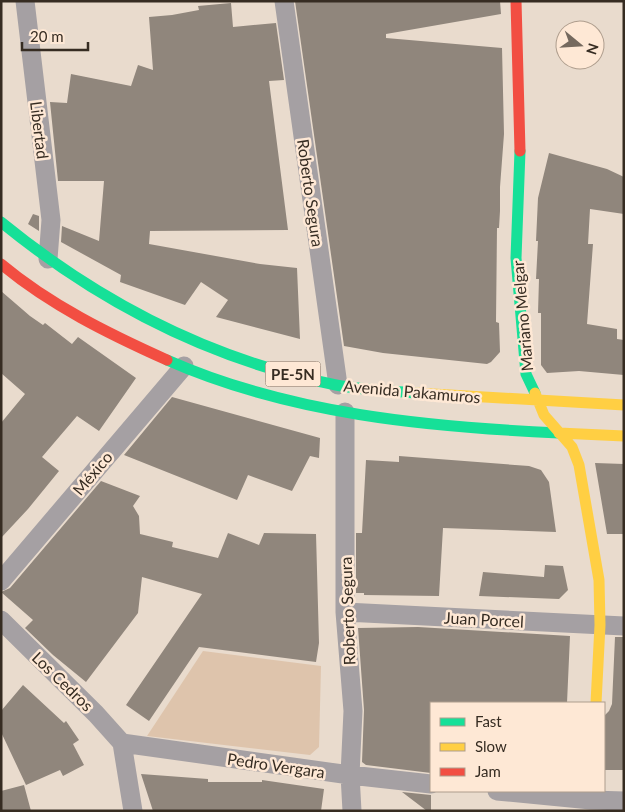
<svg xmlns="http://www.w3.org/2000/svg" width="625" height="812" font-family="Lato,sans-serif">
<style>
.green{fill:#dec4ac}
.building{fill:#90867c}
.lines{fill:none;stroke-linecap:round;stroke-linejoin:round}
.street{stroke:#a5a0a3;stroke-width:19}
.fast{stroke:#16e098;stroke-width:11}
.slow{stroke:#ffcf43;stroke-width:11}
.jam{stroke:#f24e42;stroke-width:11}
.labels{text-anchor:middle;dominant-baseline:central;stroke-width:5;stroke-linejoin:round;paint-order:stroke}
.shield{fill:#fee8d5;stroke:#726458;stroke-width:1}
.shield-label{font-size:15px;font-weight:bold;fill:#362c22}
.street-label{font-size:16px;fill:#362c22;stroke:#fee8d5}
</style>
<rect width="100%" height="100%" fill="#e9dbcd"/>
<!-- green -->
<path class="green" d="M203,651l118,15 -2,81 -9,8 -163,-19z"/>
<!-- building -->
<path class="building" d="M295,1h205l1,13 -115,20v4l116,10 2,86 -4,53v24l-1,17h-2l-1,94 3,1 1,29 -9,10 -4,2 -104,-11 -39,-7z
M231,3l2,24 43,-4 8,57 -15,1 19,149 -138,1 -1,13 111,20 37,4 3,71 -84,-22 12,-17 -27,-18 -16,23 -65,-23 1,-7 -60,-33 1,-16 37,15 5,-60h-46l-8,-79 17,1 4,-29 60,12 7,-21 15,5 -4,-53 23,-2 27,-5 -1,-4z
M549,153l58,16 17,8v37l-34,-5 -2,35h5l-6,80 30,5v10l7,1v35l-45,-4 -32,2 -6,-8v-52h-3l1,-34h-3l2,-38h-2l2,-43z
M33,214l6,2v15l-11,-7z
M1,291l29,25 13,9 2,-2 27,21 6,-7 58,41 -37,53 -22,-15 -35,41 17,14 -31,38 -27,29v-115l24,-29 -24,-21z
M172,397l148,41 -1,20 -9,-2 -18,35 -44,-16 -11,25 -113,-45z
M399,456l130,10 12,4 8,12 7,50 -113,-4 -4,68 -75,-1v-2h-8v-60h6l4,-73 33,2z
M595,463l29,1v70h-17z
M101,481l39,15 -7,10 6,10 1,18 33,8 -1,5 46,11 10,-25 31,12 5,-12 52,1 3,109 -3,19 -117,-15 -50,74 -23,-16 76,-111 -60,-17 -4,36 -52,69 -33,-27 -28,-27 8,-8 -32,-28 9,-4z
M545,565l18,1 5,24 -9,9 -80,-3 4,-24 61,5z
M418,627l152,9 -3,67h-136v70l-65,-8 -4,-3 2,-52 -6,-82z
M615,637h9v133h-20v-54l5,-5 3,-7z
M23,685l41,38 2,-2 13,19 -6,4 11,21 -21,11 -3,-6 -34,15 -25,-53v-21z
M141,774l67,5v3h54v-2l62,9 -3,22h-168z
M24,785l7,26h-30v-20z
M402,792l29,3v16h-4z"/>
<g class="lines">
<!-- street -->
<path class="street" d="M25,1l26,219 -3,39
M284,1l54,384
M345,412v200l8,99 -3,64 2,36
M1,581l183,-215
M345,612l279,14
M1,620l95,94 26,29
M122,743l228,32 81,9
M122,743l11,68
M497,791l94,9 33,1"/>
<!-- fast -->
<path class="fast" d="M520,151l-4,107 10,116 9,19
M1,222c98,80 211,138 335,163 27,5 54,6 80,8
M167,360c122,54 260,67 392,73"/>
<!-- slow -->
<path class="slow" d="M416,393l208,12
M535,393l9,22 28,32 7,18 20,115 1,45 -4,78
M559,433l65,3"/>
<!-- jam -->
<path class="jam" d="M516,1l4,150
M1,264c49,41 108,70 166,96"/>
</g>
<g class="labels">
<!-- shield labels -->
<rect class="shield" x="265.5" y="361.5" width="55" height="25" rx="4"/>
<g class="shield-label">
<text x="293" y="374">PE-5N</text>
</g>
<!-- street labels -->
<g class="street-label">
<text transform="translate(40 130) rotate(83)">Libertad</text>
<text transform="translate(311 193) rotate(82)">Roberto Segura</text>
<text transform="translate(522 316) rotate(-95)">Mariano Melgar</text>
<text transform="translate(412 391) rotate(5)">Avenida Pakamuros</text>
<text transform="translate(92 473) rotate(-50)">México</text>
<text transform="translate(347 611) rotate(-92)">Roberto Segura</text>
<text transform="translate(484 619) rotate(3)">Juan Porcel</text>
<text transform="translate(63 681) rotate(44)">Los Cedros</text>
<text transform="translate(276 765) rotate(8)">Pedro Vergara</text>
</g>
</g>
<!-- border -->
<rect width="625" height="812" fill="none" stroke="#362c22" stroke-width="5"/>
<!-- legend -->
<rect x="430" y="702" width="175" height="90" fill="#fee8d5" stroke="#ae9d8d"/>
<rect x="440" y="718" width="25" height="8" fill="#16e098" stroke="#ae9d8d"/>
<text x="475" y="727" font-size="15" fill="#362c22">Fast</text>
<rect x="440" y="743" width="25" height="8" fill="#ffcf43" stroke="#ae9d8d"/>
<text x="475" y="752" font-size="15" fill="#362c22">Slow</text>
<rect x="440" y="768" width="25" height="8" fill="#f24e42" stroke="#ae9d8d"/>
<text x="475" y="777" font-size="15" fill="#362c22">Jam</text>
<!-- north arrow -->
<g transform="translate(580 45) rotate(108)"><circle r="24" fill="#fee8d5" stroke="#ae9d8d"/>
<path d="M0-4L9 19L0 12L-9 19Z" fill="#75695e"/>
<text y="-8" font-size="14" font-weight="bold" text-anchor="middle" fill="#362c22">N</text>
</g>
<!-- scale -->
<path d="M22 42v8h66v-8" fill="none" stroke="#362c22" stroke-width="2.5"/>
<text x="30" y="42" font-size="15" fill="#362c22" stroke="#fee8d5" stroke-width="4" paint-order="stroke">20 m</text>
</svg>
